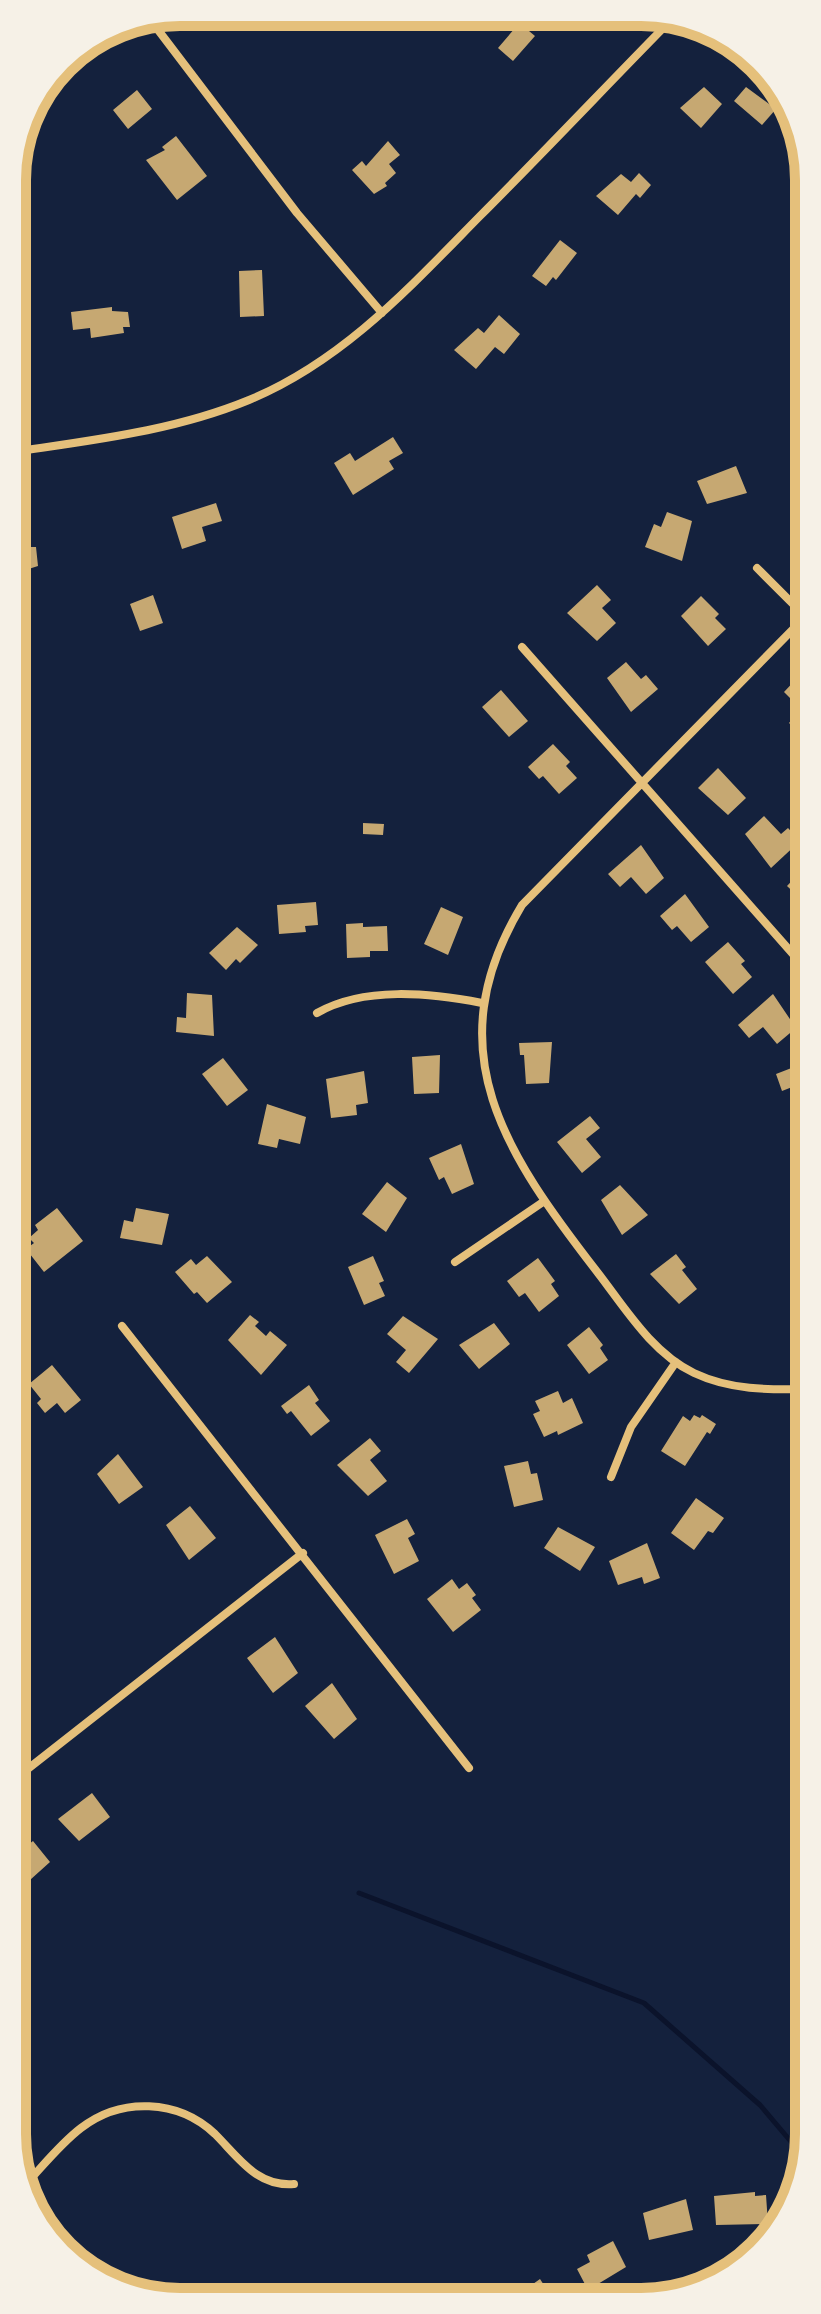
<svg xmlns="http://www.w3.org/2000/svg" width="821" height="2314" font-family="Roboto,sans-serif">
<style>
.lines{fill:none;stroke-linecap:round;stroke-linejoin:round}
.stream{stroke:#0b132b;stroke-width:5}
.building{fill:#c6a872}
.minor{stroke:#e5c07b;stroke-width:8}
.rim{fill:none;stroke:#e5c07b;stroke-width:10}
</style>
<rect width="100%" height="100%" fill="#14213d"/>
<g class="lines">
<!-- stream -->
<path class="stream" d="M359,1893l285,110 116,102 44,52"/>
</g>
<!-- building -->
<path class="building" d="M523,26l12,10 -22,25 -15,-13 17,-20 4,3z
M704,87l18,17 -21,24 -21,-20z
M746,87l30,22 -14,16 -28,-24z
M137,90l15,19 -24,20 -15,-19z
M176,136l31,40 -30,24 -31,-40 19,-10 -3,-3z
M388,141l12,14 -11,9 7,9 -11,10 2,3 -13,8 -22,-24 10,-9 4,5z
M639,173l12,12 -11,13 -4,-4 -18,21 -22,-19 25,-22 10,8z
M560,240l17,13 -21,27 -3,-3 -7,9 -14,-10z
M262,270l2,46 -24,1 -1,-46z
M112,307v4l16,1 2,15h-7l1,6 -33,5 -1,-10 -17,2 -2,-18z
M499,315l21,19 -16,20 -9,-7 -19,22 -22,-19 24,-22 6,5z
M393,437l10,16 -14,8 5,8 -41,26 -19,-32 16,-10 5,8z
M736,466l11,27 -40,11 -10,-23z
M216,503l6,18 -20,6 4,14 -24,8 -10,-32z
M806,508v24l-12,-11z
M667,512l25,9 -10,40 -37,-14 9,-23 7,3z
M20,547h16l2,19 -25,8v-26z
M597,585l14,15 -9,8 14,15 -19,18 -30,-28z
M153,595l10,28 -23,8 -10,-27z
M701,596l18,18 -4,4 11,11 -18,17 -27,-30z
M626,662l15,17 5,-4 12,14 -27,23 -24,-34z
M800,675l6,6 1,47 -6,6 -12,-11 12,-14 -17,-17z
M501,690l27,31 -19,16 -27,-30z
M553,744l17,18 -4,4 11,12 -18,16 -16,-18 -4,3 -11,-12z
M718,768l28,30 -18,17 -30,-27z
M764,816l17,18 7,-6 12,13 -29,27 -26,-34z
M363,823l21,1 -1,11 -20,-1z
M641,845l23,33 -18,16 -15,-17 -11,10 -12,-13z
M805,867l2,2v36l-20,-19z
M685,894l24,33 -18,15 -14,-16 -5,4 -12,-14z
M316,902l2,23 -13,1 1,6 -27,2 -2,-29z
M441,907l22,10 -15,38 -24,-11z
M363,923v4l24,-1 1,25h-18v6l-23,1 -1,-34z
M237,927l21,18 -18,18 -4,-4 -10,11 -17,-17z
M728,942l17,19 -4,3 11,13 -19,17 -28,-32z
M187,993l25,2 2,41 -38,-4 1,-15 9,1z
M773,994l23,34 -19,16 -14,-17 -14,11 -11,-13z
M552,1042l-3,41 -23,1 -2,-29h-4l-1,-12z
M440,1055l-1,38 -25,1 -2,-37z
M223,1058l25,32 -21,16 -25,-32z
M807,1062v41l-7,-19 -18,7 -6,-17z
M364,1071l4,32 -12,2 1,10 -26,3 -5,-39z
M267,1104l39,13 -6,27 -21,-5 -2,9 -19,-4z
M590,1116l10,12 -14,11 15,18 -19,16 -25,-31z
M461,1144l13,40 -22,10 -8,-17 -5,3 -10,-22z
M387,1182l20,16 -21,34 -24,-18z
M620,1185l28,30 -26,20 -21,-35z
M57,1208l26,33 -39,31 -18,-23 8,-6 -5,-5 9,-8 -3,-5z
M136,1208l33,6 -7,31 -42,-7 4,-18 9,2z
M676,1254l10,13 -4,3 15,19 -18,15 -29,-30z
M207,1256l25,26 -25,21 -10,-11 -3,2 -19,-22 16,-13 5,6z
M373,1256l11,25 -5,2 6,13 -21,9 -16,-38z
M538,1258l17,23 -4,3 8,12 -20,16 -14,-19 -6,4 -12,-16z
M14,1287l9,1 -2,15h4l-4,42h-7z
M250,1315l9,7 -4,4 11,10 4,-5 17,14 -26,30 -33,-35z
M403,1316l35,23 -29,34 -13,-11 10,-12 -19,-16z
M494,1323l16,21 -31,25 -20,-24z
M589,1327l14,18 -3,3 8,12 -19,14 -22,-29z
M52,1365l29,35 -16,13 -8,-10 -12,10 -8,-10 4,-4 -12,-15z
M309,1385l10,15 -4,3 15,18 -19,15 -20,-25 -4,3 -6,-8z
M558,1391l5,12 9,-5 11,25 -25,12 -1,-4 -13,6 -11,-23 7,-3 -5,-10z
M694,1415l6,3 2,-3 14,9 -6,10 -3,-2 -22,34 -24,-15 22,-35 7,5z
M370,1438l11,13 -11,9 17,21 -19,15 -31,-31z
M118,1454l25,33 -24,17 -22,-30z
M528,1461l3,13 6,-1 6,27 -29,7 -10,-41z
M696,1498l28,20 -11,15 -5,-2 -14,19 -23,-17z
M190,1506l26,32 -27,22 -23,-35z
M407,1519l8,15 -7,4 11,23 -25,13 -19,-39z
M558,1527l37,20 -15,24 -36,-23z
M647,1543l13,35 -16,6 -2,-7 -24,8 -9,-24z
M452,1579l7,10 8,-6 9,12 -4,3 9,12 -28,22 -26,-33z
M275,1637l23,36 -25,20 -26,-35z
M15,1667l13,16 -13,11z
M332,1683l25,36 -23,20 -29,-33z
M92,1793l18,24 -31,24 -21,-22z
M33,1841l17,21 -30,27 -5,-6v-28z
M755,2192v4l11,-1 2,29 -52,1 -2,-29z
M686,2199l7,31 -44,10 -6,-27z
M613,2241l13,26 -38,23 -11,-21 13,-7 -3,-7z
M540,2279l13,20h-41z"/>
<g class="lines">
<!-- minor -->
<path class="minor" d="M149,18l148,195 85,100
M13,452c80,-12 161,-21 236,-52 94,-39 161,-113 231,-184 66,-66 130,-134 195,-200
M757,568l49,49
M806,616l-284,289c-88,146 -16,249 76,368 27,35 54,80 96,100 36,17 74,17 114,16
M522,647l285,323
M317,1013c47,-27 113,-20 165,-10
M455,1262l88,-60
M122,1326l347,442
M611,1477l20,-50 45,-65
M15,1779l288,-226
M25,2185c18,-19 35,-41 56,-57 40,-31 97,-29 134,6 24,24 42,53 79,50"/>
</g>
<!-- crop -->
<path d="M0 0H821V2314H0ZM180 26H641A154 154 0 0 1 795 180V2134A154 154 0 0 1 641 2288H180A154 154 0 0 1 26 2134V180A154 154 0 0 1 180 26Z" fill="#f6f1e7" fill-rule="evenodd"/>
<path class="rim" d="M180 26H641A154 154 0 0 1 795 180V2134A154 154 0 0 1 641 2288H180A154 154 0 0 1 26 2134V180A154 154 0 0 1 180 26Z"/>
</svg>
